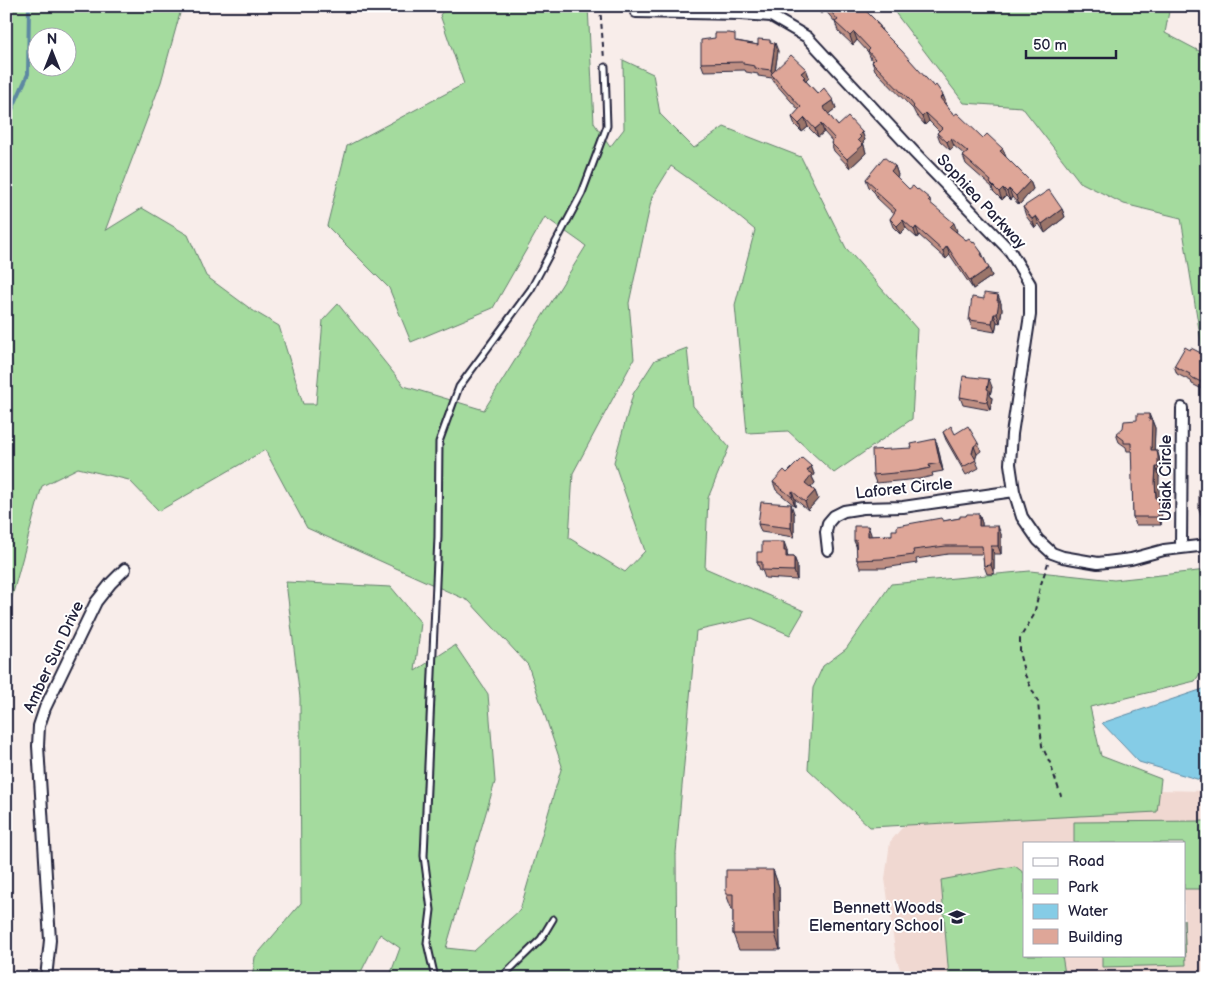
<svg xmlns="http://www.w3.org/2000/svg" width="1213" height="984" font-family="'Balsamiq Sans',sans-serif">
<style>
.built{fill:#f0d8d1;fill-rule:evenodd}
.green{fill:#a4db9e;stroke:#637e6c;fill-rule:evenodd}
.water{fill:#85cce6;stroke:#5d88a2}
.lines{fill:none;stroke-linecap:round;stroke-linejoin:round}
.stream{stroke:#5d88a2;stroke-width:4}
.service-casing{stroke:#22223b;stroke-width:9}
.minor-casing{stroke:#22223b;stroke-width:14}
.path{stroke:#22223b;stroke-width:2;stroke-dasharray:5 4;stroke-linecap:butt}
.service{stroke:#fff;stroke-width:5}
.minor{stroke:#fff;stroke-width:10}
.wall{fill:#bf8f83;stroke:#22223b}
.shaded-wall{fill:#9b746a;stroke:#22223b}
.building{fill:#dea698;stroke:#22223b}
.labels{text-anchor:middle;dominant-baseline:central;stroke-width:4;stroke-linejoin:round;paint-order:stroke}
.street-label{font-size:16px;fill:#22223b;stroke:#fff}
.poi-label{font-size:16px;fill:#22223b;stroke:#fff;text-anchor:end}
</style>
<rect width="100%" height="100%" fill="#f8edea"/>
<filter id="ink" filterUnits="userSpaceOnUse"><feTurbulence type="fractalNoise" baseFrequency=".02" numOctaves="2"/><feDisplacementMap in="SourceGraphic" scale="10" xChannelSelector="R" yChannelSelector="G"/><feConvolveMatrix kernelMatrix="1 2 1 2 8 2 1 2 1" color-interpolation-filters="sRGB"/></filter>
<g filter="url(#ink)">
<!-- built -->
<path class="built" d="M1158,790l49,1v187h-304l-7,-21 -11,-78 5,-37 21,-25zM1024,843h160v112h-160z"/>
<!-- green -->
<path class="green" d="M6,6h176l-21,76 -56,149 37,-23 46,27 18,41 46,34 27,16 24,78h13l7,-84 15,-16 66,82 80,24 102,-164 -41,-29 -52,91 -82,34 -22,-54 -62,-62 20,-80 117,-62 -24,-69 7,-9h141l6,117 16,24 14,-18 -1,-69 30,14 7,40 34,34 30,-21 77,30 45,91 71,81 -5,90 -78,54 -46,-42 -41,2 -12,-128 20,-75 -39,-32 -45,-32 -19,31 -23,106 5,56 -61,114 -4,65 56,34 20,-21 -31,-89 19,-68 22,-34 32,-12 6,58 36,41 -21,51 -3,70 99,43 -14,24 -38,-17 -56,13 -20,222 1,125h-288l11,-30 -20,-14 -22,44h-106l3,-21 46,-54 -1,-205 -14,-116 105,5 30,36 -6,48 40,-26 33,49 7,88 -49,166 28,3 46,-41 42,-144 -34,-101 -59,-64 -162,-73 -42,-78 -106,61 -30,-31 -51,-12 -36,18 -36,133zM38,38h30v30h-30z
M890,6h280l-5,27 36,19 6,-1v317l-3,-8 -23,-142 -57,-14 -44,-22 -58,-75 -58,-4z
M1207,570v93l-12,18 -105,26 11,49 60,23 -4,33 -287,15 -62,-58 5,-81 10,-22 23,-17 45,-65 139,-13 84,9z
M1207,821v68h-23v-46h-110v-21z
M1015,866l9,7v82h38l3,19 -14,4h-102l-8,-98z
M1184,919l2,46 -84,2v-12h82z"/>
<!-- water -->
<path class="water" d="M1207,684v98l-68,-20 -37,-39 101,-34z"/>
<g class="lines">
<!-- stream -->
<path class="stream" d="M6,123l22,-49 1,-68"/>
<!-- service casing -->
<g class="service-casing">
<path id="service" d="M435,978l-8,-35 4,-33 -7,-54 14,-319 1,-95 20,-55 72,-98 51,-96 25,-67 -2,-59
M501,978l40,-39 12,-20"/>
</g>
<!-- minor casing -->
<g class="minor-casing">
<path id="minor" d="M636,12l104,2 31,2 36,21 107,115 96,99 20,33v31l-18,119 -2,30 4,27 8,26 16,23 14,13 11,4 35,6 33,-4 33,-9 43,-5
M1181,548l1,-140
M828,550l-2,-18 2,-9 6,-7 10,-5 19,-3 40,-1 111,-16
M46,978l4,-38 -12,-194 1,-20 6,-18 51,-106 15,-19 14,-14"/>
</g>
<!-- path -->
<path class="path" d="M600,6l4,53
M613,6l14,5
M1048,563l-8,24 -6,28 -14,23v18l5,19 13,27 4,44 8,17 11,33"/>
<!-- service -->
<use href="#service" class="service"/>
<!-- minor -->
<use href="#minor" class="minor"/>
</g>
<!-- wall -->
<path class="wall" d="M813,6h48l19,20 2,5 52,56 9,8 3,8 -1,1 9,11 52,42 24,24 3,8 -14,16 -7,-8 -2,3 -4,-4 -4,4 -9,-9 -1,-4 -26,-23 -3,-8 2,-1 -11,-9 -4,4 -10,-9 -3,-8 2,-2 -10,-10 -4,4 -9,-10 -3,-6 -38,-39 -3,-8 1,-1 -2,-2 -3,-7 -11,-12 -4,5 -15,-14 -3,-9 -10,-12 -4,4z
M737,41l21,4 13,-3 7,9 -3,19 31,-1 3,8 -3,3v1l12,13 15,6 3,8 -8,6 10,12 24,6 3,8 -2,2 3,11 -16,15 -16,-17 -3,-8 1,-2 -8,-9 -6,5 -10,-10 -6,5 -7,-7 -3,-8 7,-7 -25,-28 -2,-4 -14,-2v-2l-12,-2 -1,-2 -41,1 -3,-8z
M895,166l3,9 -1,2 12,12 21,10 1,5 26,27 -1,1 10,8 7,3 9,10 10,23 -19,13 -23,-34 -4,4 -27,-24 -2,3 -11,-10 -6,6 -7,-7 -3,-8 4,-5 -17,-16 -2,-5 -6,-6 -3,-8z
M1023,207l39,2 3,8 -20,16 -6,-9 -4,4 -9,-12z
M1001,303v3l1,3 -2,14 -3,-1 -2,10 -23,-4 -3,-8z
M1190,350l11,3 2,5 4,3v29l-2,-1 -1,1 -12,-6 -1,-3 -14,-7 -3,-8z
M992,387l-2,8 2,3 -2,12 -27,-5 -3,-8z
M1152,420l3,8 -1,22h3l4,14v12l-2,-1 -1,16 1,8 3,8 -1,18h-25l-3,-8 -1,-66h-5l-1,-4 -7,-5 -3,-8z
M943,432l12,2 23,9 3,8 -4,3 -2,5 4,9 -13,7 -20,-35z
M935,439l3,8 5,24 -11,2 1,3 -14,3 -43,4 -3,-8 39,-27z
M811,466l3,8 -2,3 3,6 -4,4 4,4 3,8 -10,11 -13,-11v7l-19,-16 -3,-8 14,-9z
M1207,481v37h-5l-3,-8z
M794,513v24l-33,-5 -3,-8z
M979,514l3,9v3l19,8v20h-7v20h-7l-3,-8 -1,-12h-35l-32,5 1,4 -33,5h-24l-3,-8v-12l-3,-7 14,-15 3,10 21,-1 5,-5 63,-12 6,-2z
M787,550v4l1,3h6l3,8v15l-32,-2 -3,-8h-2l-3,-8 5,-10z
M773,870l6,17 1,63h-41l-6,-16v-24h-1l-6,-16z"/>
<!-- shaded-wall -->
<path class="shaded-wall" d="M818,6h6l1,4 -4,4z
M854,32l3,8 -4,5 -3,-9z
M775,43l3,8 -4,27 -3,-8z
M806,69l3,8 -3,3 2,5 -7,-12z
M943,95l3,8 -3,4 -3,-9z
M833,100l3,8 -10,8 -3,-9z
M926,113l3,8 -4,4 -3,-8z
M805,118l3,9 -6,5 -3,-8z
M821,124l3,8 -6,5 -3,-8z
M862,132l3,8 -2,2 3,11 -16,15 -3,-9 11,-19 1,-5z
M951,138l3,8 -4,4 -3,-8z
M1003,149l3,8 -6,-6z
M895,166l3,9 -4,5 -3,-9z
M1030,181l3,8 -14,16 -3,-9z
M1003,188l3,8 -4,4 -3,-8z
M1009,189l3,8 -2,3 -3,-8z
M1062,209l3,8 -20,16 -3,-9z
M1036,216l3,8 -4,4 -3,-9z
M903,220l3,8 -6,6 -3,-8z
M954,223l3,8 -4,4 -3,-8z
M916,227l3,8 -2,3 -3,-8z
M947,246l3,9 -4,4 -3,-8z
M989,268l3,8 -19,13 -3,-8z
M998,295l3,8v3l1,3 -2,14 -3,-9z
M994,314l3,8 -2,10 -3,-9z
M989,379l3,8 -2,8 2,3 -2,12 -3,-8v-13z
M1202,380l3,9 -1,1 -3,-8z
M1149,414l6,14 -1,30 -3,-8z
M935,439l3,8 5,24 -3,-8z
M974,446l3,8 -2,7 -3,-8z
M1157,450l4,14v12l-3,-9z
M811,466l3,8 -2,3 3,6 -7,8 -3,-8 2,-12z
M1156,467l3,8v24l3,8 -1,18 -3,-8 -3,-35z
M792,491l3,8v7l-3,-9z
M815,491l3,8 -10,11 -3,-8z
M791,504l3,9v24l-3,-9z
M979,514l3,9v11l-3,-8z
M868,526l3,8v10l-3,-8z
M998,526l3,8v20l-3,-8z
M784,542l3,8v4l2,6v5l-5,-14z
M991,546l3,8v20l-3,-9z
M794,557l3,8v15l-3,-9z
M773,870l6,17 1,63 -5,-16z"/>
<!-- building -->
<path class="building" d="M826,6h35l16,16 -1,1 4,3 -1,2 23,23 32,36 2,-2 7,10 -3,3 14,17 3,-2 26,25 4,-4 16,15 -3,2 30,30 -14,15 -7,-7 -2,3 -4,-4 -4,4 -9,-9 1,-2 -28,-25 5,-4 -17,-14 -4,4 -10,-9 5,-5 -16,-15 -4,4 -9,-10 1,-1 -4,-5 -38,-39 3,-3 -7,-8 2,-2 -16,-17 -4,4 -15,-14 3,-2z
M715,33h14l6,1v7l23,4v-6l12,1v2l5,1 -4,27 -16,-2v-2l-12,-2v-2l-42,1v-23l14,-2z
M791,55l15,14 -5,4 4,4 -2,1 15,16 6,-6 9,12 -10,7 15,19 10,-9 14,15 -3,3 2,2 -3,3 5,5 -16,14 -16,-16 4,-4 -14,-15 -6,5 -10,-11 -6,6 -7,-7 9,-10 -30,-33z
M884,157l11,9 -4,5 18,18 4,-3 4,4 1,-1 12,10 -2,2 26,22 -4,4 16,13 3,-2 4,5 1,-1 8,11 -1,1 8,14 -19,13 -23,-35 -4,5 -27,-24 -2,3 -11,-10 -6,6 -7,-7 6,-9 -22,-20 2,-2 -10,-9z
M1049,190l13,19 -20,15 -6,-8 -4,3 -9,-12z
M984,293l14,2 -1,6h2l-2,13h-3l-2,9 -23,-3 3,-23 12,2z
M1185,347l5,3 1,-2 10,5 -1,4 7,4v23l-5,-4 -1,2 -12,-6 1,-2 -16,-8z
M963,376l26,3 -2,10 2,1 -2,12 -27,-5z
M1137,414h12v6h3l-1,30h6l1,6v11h-2l-1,15 1,17h3l-1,18h-25l-2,-74h-7v-3l-8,-6 7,-6 1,-7 13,-1z
M951,426l4,8 13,-8 10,17 -4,3 -2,7 4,7 -13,7 -20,-35z
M935,439l5,24 -11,2 1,3 -14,3 -43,4 -1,-25 40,-2 -1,-4z
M802,458l9,8 -4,5 5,3 -7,9 10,8 -10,11 -13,-11v6l-19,-15 11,-12 3,3z
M1204,481h3v29h-8v-21h5z
M761,502l30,2v24l-33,-4z
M967,514h12v12h19v20h-7v19l-7,1 -2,-20h-36l-33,4 1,5 -33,4 -24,1 -1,-20 -2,1v-15h14v10l24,-1v-5h5v-4l44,-8 2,3 17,-3v-2h6z
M762,542h22v9h2v6h8v14l-32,-1v-8h-5v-10h5z
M726,870h47l2,64h-42v-40h-7z"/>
</g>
<!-- icons -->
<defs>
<g id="school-bare" transform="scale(1.35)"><path d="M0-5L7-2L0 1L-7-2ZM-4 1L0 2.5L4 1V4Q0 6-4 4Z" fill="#22223b" stroke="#fff" stroke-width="2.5" paint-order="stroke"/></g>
</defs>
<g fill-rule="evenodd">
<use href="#school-bare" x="957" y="917"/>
</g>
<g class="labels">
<!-- street labels -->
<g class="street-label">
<text transform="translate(981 202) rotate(47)">Sophiea Parkway</text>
<text transform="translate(1166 478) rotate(-90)">Usiak Circle</text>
<text transform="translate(904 489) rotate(-6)">Laforet Circle</text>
<text transform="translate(54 657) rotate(-65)">Amber Sun Drive</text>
</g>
<!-- poi labels -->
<g class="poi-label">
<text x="943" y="908">Bennett Woods<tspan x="943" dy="18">Elementary School</tspan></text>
</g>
</g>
<!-- margin -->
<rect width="1213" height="984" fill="none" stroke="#fff" stroke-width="25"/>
<rect x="12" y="12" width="1188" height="959" fill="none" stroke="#22223b" stroke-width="2" filter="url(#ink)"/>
<!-- legend -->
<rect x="1023" y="842" width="162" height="115" fill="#ffffff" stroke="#a7a7b1"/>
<rect x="1033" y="858" width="25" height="8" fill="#ffffff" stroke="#a7a7b1"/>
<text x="1068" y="866" font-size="15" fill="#22223b">Road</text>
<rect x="1033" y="879" width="25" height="15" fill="#a4db9e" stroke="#a7a7b1"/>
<text x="1068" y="892" font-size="15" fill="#22223b">Park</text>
<rect x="1033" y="904" width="25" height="15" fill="#85cce6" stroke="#a7a7b1"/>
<text x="1068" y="916" font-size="15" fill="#22223b">Water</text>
<rect x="1033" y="929" width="25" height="15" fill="#dea698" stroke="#a7a7b1"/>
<text x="1068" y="942" font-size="15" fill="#22223b">Building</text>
<!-- north arrow -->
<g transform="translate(52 52)"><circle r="24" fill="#ffffff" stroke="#a7a7b1"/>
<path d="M0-4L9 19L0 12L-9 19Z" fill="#22223b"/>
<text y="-8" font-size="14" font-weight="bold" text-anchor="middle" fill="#22223b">N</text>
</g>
<!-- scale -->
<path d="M1026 50v8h90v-8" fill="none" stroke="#22223b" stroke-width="2.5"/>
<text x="1033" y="50" font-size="15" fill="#22223b" stroke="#ffffff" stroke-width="4" paint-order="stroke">50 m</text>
</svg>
